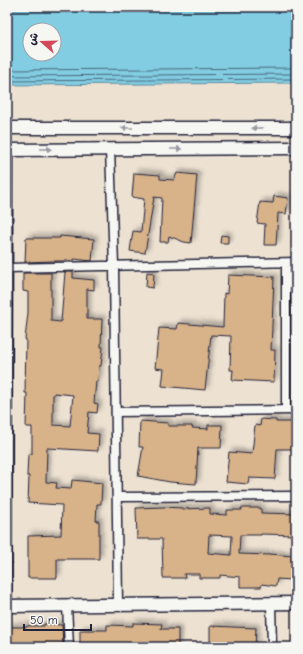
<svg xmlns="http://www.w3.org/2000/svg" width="303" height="654" font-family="'Comic Neue','Playpen Sans Arabic',sans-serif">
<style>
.water{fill:#82cde1;stroke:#5c899f;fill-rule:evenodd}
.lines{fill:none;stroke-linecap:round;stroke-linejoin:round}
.shore{stroke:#48667d;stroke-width:1}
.building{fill:#d8b389;stroke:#22223b;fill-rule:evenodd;filter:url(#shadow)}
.street-casing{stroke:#22223b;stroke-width:11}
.secondary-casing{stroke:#22223b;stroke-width:15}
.street{stroke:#f6f6f2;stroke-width:8}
.secondary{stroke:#f6f6f2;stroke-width:12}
.oneway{fill:#9797a0}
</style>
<defs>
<filter id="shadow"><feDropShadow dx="3.5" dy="-3.5" stdDeviation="2" flood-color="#0004"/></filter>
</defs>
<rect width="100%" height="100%" fill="#ede2d2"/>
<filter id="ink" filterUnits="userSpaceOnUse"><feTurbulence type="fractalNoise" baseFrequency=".025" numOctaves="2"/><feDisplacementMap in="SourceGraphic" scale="8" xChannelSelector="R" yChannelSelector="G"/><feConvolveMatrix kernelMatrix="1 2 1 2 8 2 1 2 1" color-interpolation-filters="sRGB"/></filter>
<g filter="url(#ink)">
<!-- water -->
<path class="water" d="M7,7h289v76l-289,2zM30,30h24v24h-24z"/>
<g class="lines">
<!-- shore -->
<path class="shore" d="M7,70l289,-2
M7,76l289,-2
M7,81l289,-2"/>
</g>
<!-- building -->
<path class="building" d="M134,173l26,2v4l14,1 3,-7 20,2 -6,68 -7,-1 -15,-6 -1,6h-8l2,-44 -8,-1 -9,56 -15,-2 3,-20 8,1 3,-33 -12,-2z
M274,196l14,2 -2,16 -8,-1 -2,32h-12l1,-21 -8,-1 3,-21 13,1z
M221,235l7,1v7h-8z
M60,236l34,3 -2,22 -18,-2v2h-22l-27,1 1,-24h34z
M65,272h8v6l21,2v10l-7,-1v30h15l-1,28h2l-2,19h-2l-1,15h-2l-2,22 4,1 -1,9 -8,-1 -2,21 12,1 -1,17 -51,-3 -1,34 11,1 -1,5 15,1 1,-9 30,3 -1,21h-4l-1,17h3v38h-42v19h-29v-42l33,-1 1,-30 -34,-2 1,-27h-2l1,-22h4v-27h-6l1,-34h-2l1,-54h-1l3,-26v-21l-5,-1v-18h28v48l10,1zM54,393l19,2 -3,31 -17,-1v-30h1z
M147,272l7,1 -1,15 -7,-1z
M228,275l46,2 -3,73h4l-1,32 -42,-2 1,-10h-3l1,-34 -20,-1 -6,55 -43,-4 2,-17 -9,-1 4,-40 18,1 1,-6 45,4 1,-34 3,1z
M261,419l15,1v2h20v27h-19l-2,30 -26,-1 -1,6 -22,-2 3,-30 23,2 3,-29 5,1z
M140,421l28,2v3h24v2l16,1v-4h14l-1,23h-23l-2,36 -26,-2 -32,-6 5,-29h-4z
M163,507l19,1v1l28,-1v6l17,1v-5h15l-1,-2h20v5l35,1v21l-35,-1v1h-21l-1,19 31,1v-1l22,2 -1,24 -14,-1 -1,7 -14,-2 -1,3h-21v-10l-20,-2v3h-21v-4h-15l1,4h-22l-1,-39h-25l-1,-31zM209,535l23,1 -1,19 -23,-2z
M133,623l29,1 -1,5h17v18h-98v-17h27v-5l26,1z
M44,624l18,1 1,22h-56v-20h20v-1h17z
M210,626l46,2 -1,19h-45z"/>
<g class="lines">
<!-- street casing -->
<g class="street-casing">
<path id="street" d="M110,149l4,117 4,339
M286,263v147
M7,268l289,-6
M116,412l180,-2
M117,497l179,-1
M7,597l1,-447
M271,604l1,43
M67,605l2,42"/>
</g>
<!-- secondary casing -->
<g class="secondary-casing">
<path id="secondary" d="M7,128h289
M7,150l289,-2
M7,606l289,-3"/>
</g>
<!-- street -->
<use href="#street" class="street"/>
<!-- secondary -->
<use href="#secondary" class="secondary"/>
</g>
<!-- one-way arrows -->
<defs><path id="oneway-solid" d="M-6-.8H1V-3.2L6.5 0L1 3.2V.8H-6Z"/></defs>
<g class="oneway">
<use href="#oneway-solid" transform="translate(127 128) rotate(180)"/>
<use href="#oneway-solid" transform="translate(257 128) rotate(180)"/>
<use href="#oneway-solid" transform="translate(46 149)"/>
<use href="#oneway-solid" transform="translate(176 149)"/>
</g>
</g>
<!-- margin -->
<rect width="303" height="654" fill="none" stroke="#f6f6f2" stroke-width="24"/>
<rect x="12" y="12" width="279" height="630" fill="none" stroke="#22223b" stroke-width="1.5" filter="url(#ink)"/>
<!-- north arrow -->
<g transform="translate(42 42) rotate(290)"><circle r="19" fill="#f6f6f2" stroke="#a1a1a9"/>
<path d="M0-3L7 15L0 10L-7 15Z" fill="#d1495b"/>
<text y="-6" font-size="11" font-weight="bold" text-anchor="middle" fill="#22223b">ش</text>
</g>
<!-- scale -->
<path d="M24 624v6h67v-6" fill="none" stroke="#22223b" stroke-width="2"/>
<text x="30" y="624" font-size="12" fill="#22223b" stroke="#f6f6f2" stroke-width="3" paint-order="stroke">50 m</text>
</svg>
